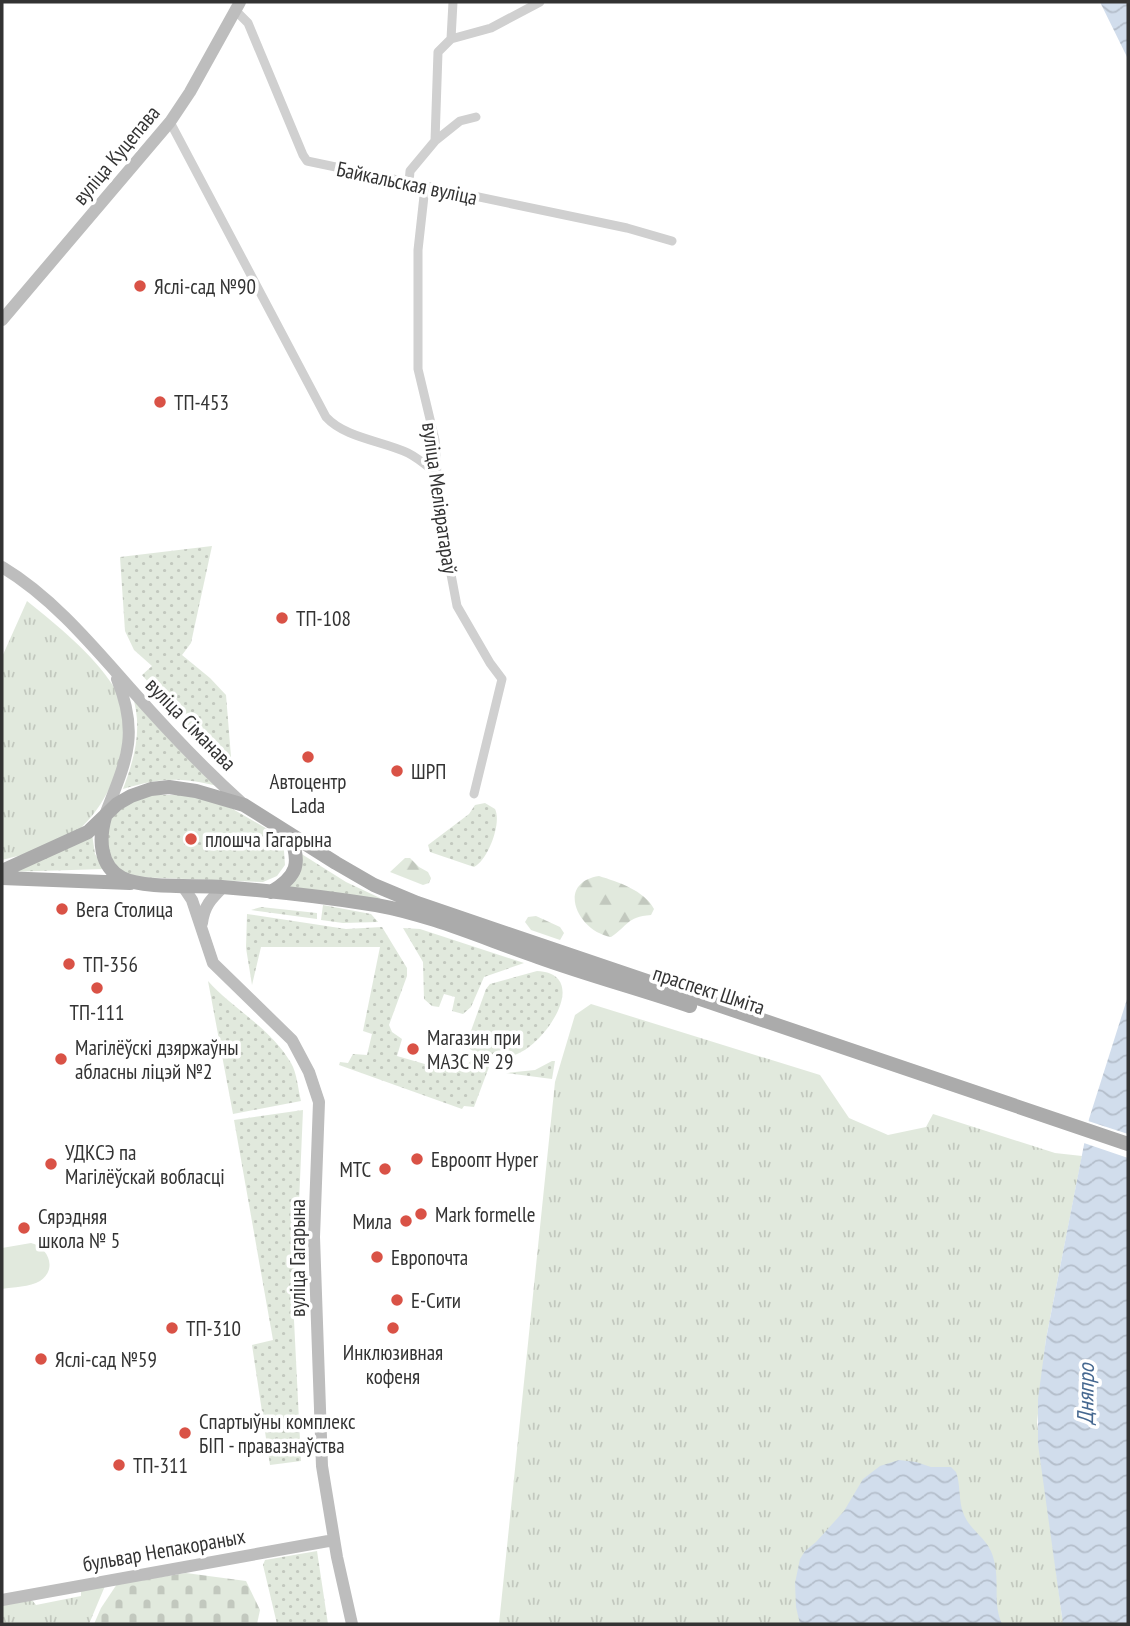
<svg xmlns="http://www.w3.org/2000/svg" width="1130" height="1626" font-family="'PT Sans Narrow',sans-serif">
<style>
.grass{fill:url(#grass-dots)}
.forest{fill:url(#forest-firs)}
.cemetery{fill:url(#cemetery-stones)}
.park{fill:url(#park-tufts)}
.pitch{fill:#e1e9dd}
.water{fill:url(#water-waves)}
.pier{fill:#fff}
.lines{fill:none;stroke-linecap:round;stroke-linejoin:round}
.street{stroke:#d0d0d0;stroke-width:9}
.secondary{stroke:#bdbdbd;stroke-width:12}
.primary{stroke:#ababab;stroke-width:14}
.poi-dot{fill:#d95246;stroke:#fff;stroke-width:2.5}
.labels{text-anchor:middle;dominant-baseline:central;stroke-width:7;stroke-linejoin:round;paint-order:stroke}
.street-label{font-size:21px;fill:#333;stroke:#fff}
.poi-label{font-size:21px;fill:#333;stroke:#fff;text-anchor:start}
.water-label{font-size:23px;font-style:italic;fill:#466890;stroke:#fff}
</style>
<defs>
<pattern id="grass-dots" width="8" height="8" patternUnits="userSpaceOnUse" patternTransform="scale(1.75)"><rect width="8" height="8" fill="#e1e9dd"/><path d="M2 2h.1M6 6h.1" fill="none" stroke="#c2c8be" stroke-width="1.8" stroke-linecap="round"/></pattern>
<pattern id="forest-firs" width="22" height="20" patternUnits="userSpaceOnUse" patternTransform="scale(1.75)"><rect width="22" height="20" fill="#e1e9dd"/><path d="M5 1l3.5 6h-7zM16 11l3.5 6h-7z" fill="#c2c8be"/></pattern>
<pattern id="cemetery-stones" width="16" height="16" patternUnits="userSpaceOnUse" patternTransform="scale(1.75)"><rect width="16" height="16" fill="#e1e9dd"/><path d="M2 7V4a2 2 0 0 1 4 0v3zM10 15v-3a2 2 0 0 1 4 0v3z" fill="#c2c8be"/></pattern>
<pattern id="park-tufts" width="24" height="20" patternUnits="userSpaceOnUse" patternTransform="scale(1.75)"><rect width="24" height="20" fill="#e1e9dd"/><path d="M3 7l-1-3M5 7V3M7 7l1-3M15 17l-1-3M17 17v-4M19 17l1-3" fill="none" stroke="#c2c8be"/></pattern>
<pattern id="water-waves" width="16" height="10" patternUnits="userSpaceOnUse" patternTransform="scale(1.75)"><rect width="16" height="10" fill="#d1ddec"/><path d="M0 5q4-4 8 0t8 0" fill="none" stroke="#b4becb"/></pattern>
</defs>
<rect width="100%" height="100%" fill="#fff"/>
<!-- grass -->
<path class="grass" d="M212,546l-21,97 -9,12 28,23 16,17 6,74c-16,-5 -75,-77 -90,-94l10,-9 -18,-16 -9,-19 -5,-74z
M132,694l89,93c-40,-10 -58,-10 -98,2 12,-32 20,-62 9,-95z
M153,795h35l43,13 45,26 8,17 1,14 -8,11 -14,6 -129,-5c-27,-10 -27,-29 -27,-54l22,-22z
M485,803l10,6c7,14 -7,51 -21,58l-44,-15 -2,-7 41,-31 6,-9z
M92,834l3,20 10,15 -100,3z
M300,853l46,29 34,16 1,4 -93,-14z
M323,905l48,9 7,8 -35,1 -22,-3z
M261,907l56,6v6l-66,-9z
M247,914l99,15 36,-2 25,41v8l-18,49 3,7 10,7 -5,17 59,17 15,-12 15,3 3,3 -15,40 -10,-1 -2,3 -123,-44 1,-3 8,1 5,-9 14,1 5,-21 -9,-3 17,-84h-119l-9,38 -6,-37z
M403,928l17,1 104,34 -40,14 -13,30 -8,7 -11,-3 3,-14 -11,-3 -5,13 -7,-1 -8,-7 -1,-37z
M537,971c56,3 7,76 -23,84 -11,2 -27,-2 -39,-3l-5,-3 -3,-7 19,-53 4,-5z
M208,981c25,28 64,48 83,82 6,10 7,26 10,38l-68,13z
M552,1061h3l-3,18 -46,-6 29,-3z
M303,1110l-9,210 7,141 -31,4 -18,-120 21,-5 -39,-220z
M317,1551l11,73h-51l-14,-59 2,-5z"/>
<!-- forest -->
<path class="forest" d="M405,858h5l9,9 9,5 3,6 -2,5 -6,2 -33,-13z
M599,876c19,6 45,14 55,33l-3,6c-25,2 -23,11 -40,22 -33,-5 -56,-54 -12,-61z
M536,916l24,11 4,6 -4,7 -29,-10 -6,-8 3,-5z"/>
<!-- cemetery -->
<path class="cemetery" d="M186,1573l60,8 14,29 -3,14h-163l7,-16 16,-24z"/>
<!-- park -->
<path class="park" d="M27,601c31,25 65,52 87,86 28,43 -3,121 -42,148 -20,13 -47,19 -70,25v-203z
M591,1004l229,71 29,43 39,17 38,-8 7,-13 122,39 27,3 -36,183 -9,84 26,201h-564l56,-542 20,-67z
M105,1586l-16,38h-87v-19l30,-5 4,5 45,-9v-5z"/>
<!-- pitch -->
<path class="pitch" d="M31,1243c17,4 27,26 9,38 -10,6 -27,6 -38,8v-41z"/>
<!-- water -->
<path class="water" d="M1100,2h28v57z
M1128,996v628h-65l-25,-180v-45l8,-60 43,-220z
M899,1460l17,2 15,5h20l5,5c5,13 2,29 8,43 9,20 27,23 31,50 4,20 -2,39 7,59h-202l-4,-17 -1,-24 5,-24 5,-8 11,-9 28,-31 19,-32 17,-13z"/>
<!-- pier -->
<path class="pier" d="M1085,1120l43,14v24l-47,-16z"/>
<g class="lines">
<!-- street -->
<path class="street" d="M235,10l13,13 55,132 4,6 320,67 45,13
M451,39l2,-37
M170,122l156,295c19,21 57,24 82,36 10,5 19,13 28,20
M435,141l3,-89 13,-13 40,-11 49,-26
M409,183l1,-12 25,-30 25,-20 16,-4
M425,187l-7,63v119l17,71 4,71 18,95 33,57 12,16 -28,115"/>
<!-- secondary -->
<path class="secondary" d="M2,320l168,-198 20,-30 50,-90
M2,567c50,30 90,78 128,121 36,41 73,80 113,116
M105,815c21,-54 35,-80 12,-136
M182,885l10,15 21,63 79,77 17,32 10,30 -5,135 8,229 15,91 15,67
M202,923c2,-17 9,-24 21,-36
M2,1600l332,-60"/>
<!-- primary -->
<path class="primary" d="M105,817c-6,21 -6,49 17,61 21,11 76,7 100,9 51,4 104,10 154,18 56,10 109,34 162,52 50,18 102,32 152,49
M2,871l86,-39 29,-28 14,-8 20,-7 18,-2 27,4 48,14 92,58 38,22 43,18 711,241
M2,878l128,5
M271,892c27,-16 30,-29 19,-57"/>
</g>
<!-- markers -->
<g class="poi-dot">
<circle cx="140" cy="286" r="7"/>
<circle cx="160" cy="402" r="7"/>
<circle cx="282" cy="618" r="7"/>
<circle cx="308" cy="757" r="7"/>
<circle cx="397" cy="771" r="7"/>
<circle cx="191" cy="839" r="7"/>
<circle cx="62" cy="909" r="7"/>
<circle cx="69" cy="964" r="7"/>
<circle cx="97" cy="988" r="7"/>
<circle cx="413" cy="1049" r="7"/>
<circle cx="61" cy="1059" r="7"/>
<circle cx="417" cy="1159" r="7"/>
<circle cx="51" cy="1164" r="7"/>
<circle cx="385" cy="1169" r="7"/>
<circle cx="421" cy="1214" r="7"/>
<circle cx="406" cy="1221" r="7"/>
<circle cx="24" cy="1228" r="7"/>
<circle cx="377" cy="1257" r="7"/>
<circle cx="397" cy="1300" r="7"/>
<circle cx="172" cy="1328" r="7"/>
<circle cx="393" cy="1328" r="7"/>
<circle cx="41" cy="1359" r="7"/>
<circle cx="185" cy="1433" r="7"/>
<circle cx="119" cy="1465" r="7"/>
</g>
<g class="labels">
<!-- street labels -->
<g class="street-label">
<text transform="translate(116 155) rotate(-50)">вуліца Куцепава</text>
<text transform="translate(407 183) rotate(12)">Байкальская вуліца</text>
<text transform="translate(440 498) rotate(82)">вуліца Меліяратараў</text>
<text transform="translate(191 724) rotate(46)">вуліца Сіманава</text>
<text transform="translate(709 990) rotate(18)">праспект Шміта</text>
<text transform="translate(297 1258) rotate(-90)">вуліца Гагарына</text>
<text transform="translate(164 1550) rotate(-10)">бульвар Непакораных</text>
</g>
<!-- poi labels -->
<g class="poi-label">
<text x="154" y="286">Яслі-сад №90</text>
<text x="174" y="402">ТП-453</text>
<text x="296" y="618">ТП-108</text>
<text x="411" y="771">ШРП</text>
<text x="308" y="781" text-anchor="middle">Автоцентр<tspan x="308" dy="24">Lada</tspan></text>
<text x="205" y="839">плошча Гагарына</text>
<text x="76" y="909">Вега Столица</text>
<text x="83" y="964">ТП-356</text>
<text x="97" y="1012" text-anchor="middle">ТП-111</text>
<text x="427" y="1037">Магазин при<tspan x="427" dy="24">МАЗС № 29</tspan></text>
<text x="75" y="1047">Магілёўскі дзяржаўны<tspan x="75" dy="24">абласны ліцэй №2</tspan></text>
<text x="65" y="1152">УДКСЭ па<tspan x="65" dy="24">Магілёўскай вобласці</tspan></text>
<text x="431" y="1159">Евроопт Hyper</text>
<text x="371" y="1169" text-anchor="end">МТС</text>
<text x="435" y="1214">Mark formelle</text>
<text x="38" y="1216">Сярэдняя<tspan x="38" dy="24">школа № 5</tspan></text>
<text x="392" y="1221" text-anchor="end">Мила</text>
<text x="391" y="1257">Европочта</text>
<text x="411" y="1300">Е-Сити</text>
<text x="186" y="1328">ТП-310</text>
<text x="393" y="1352" text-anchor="middle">Инклюзивная<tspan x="393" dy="24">кофеня</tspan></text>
<text x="55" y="1359">Яслі-сад №59</text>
<text x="199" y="1421">Спартыўны комплекс<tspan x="199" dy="24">БІП - правазнаўства</tspan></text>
<text x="133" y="1465">ТП-311</text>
</g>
<!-- water labels -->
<g class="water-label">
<text transform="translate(1085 1394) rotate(-89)">Дняпро</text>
</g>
</g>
<!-- border -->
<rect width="1130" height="1626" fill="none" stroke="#333333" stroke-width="7"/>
</svg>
